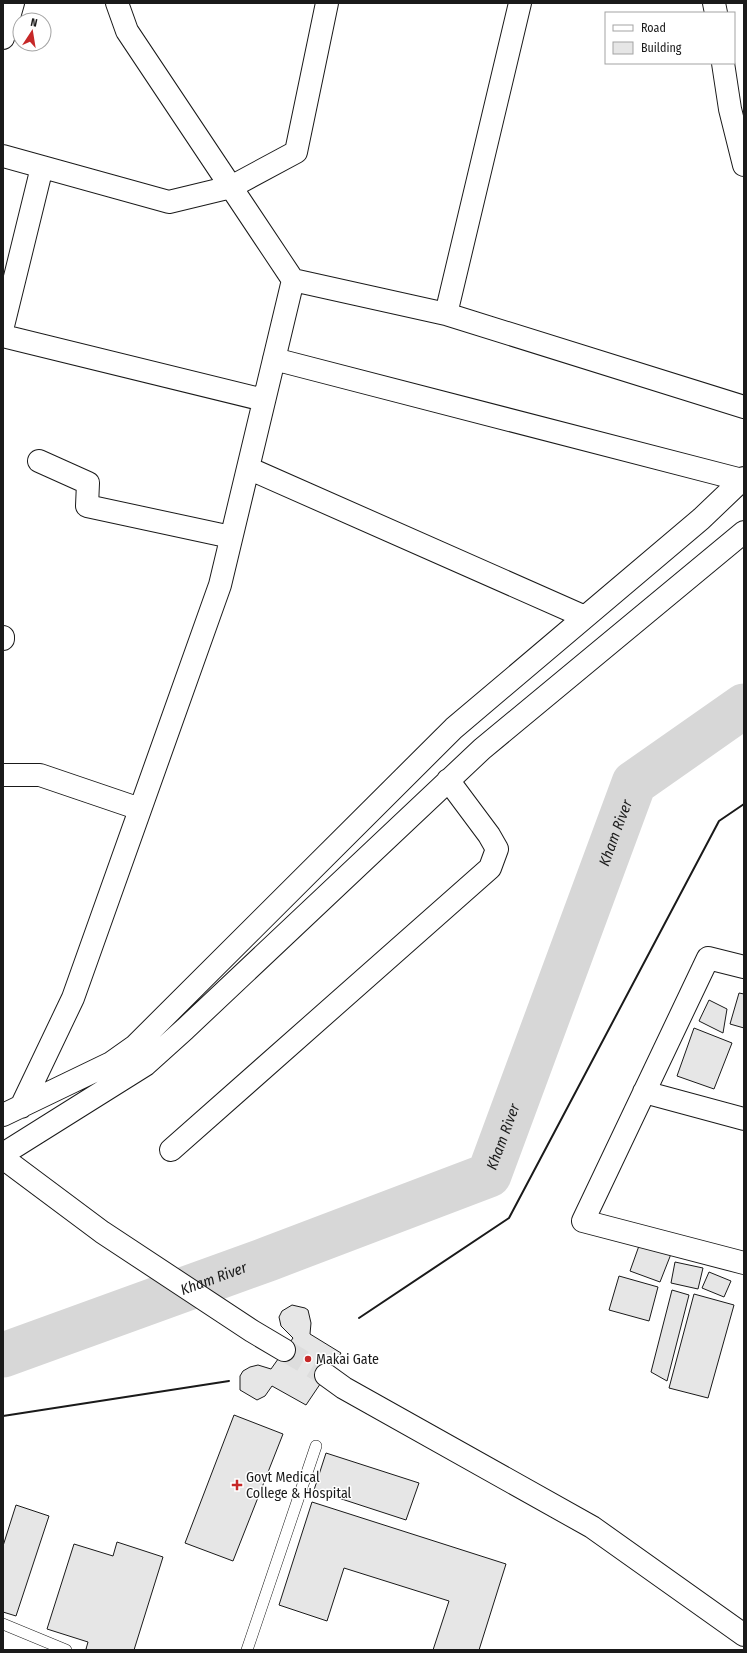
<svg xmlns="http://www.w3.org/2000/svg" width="747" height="1653" font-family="'Fira Sans Condensed',sans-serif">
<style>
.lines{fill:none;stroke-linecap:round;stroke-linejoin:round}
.river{stroke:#d7d7d7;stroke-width:45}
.building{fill:#e6e6e6;stroke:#1a1a1a}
.secondary-tunnel{stroke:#ddd;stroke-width:22;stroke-dasharray:22 11;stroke-linecap:butt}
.lane-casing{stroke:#1a1a1a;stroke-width:12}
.street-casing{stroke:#1a1a1a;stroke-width:24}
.secondary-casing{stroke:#1a1a1a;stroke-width:24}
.lane{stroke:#fff;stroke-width:11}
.street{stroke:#fff;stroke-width:22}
.secondary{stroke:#fff;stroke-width:22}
.wall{stroke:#1a1a1a;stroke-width:2}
.poi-dot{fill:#c62828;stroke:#fff;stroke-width:1.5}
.labels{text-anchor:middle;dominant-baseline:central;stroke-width:3;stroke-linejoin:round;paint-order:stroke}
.poi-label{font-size:14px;fill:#1a1a1a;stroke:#fff;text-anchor:start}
.water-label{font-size:15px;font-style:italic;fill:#1a1a1a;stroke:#fff}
</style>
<rect width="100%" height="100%" fill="#fff"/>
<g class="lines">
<!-- river -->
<path class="river" id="s1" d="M3,1355l265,-96 221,-84 145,-392 110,-77"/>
</g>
<!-- building -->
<path class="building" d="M739,993l5,1v34l-14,-4z
M709,1000l18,9 -4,24 -24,-12z
M694,1028l38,15 -18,46 -37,-13z
M640,1243l31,11 -11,28 -30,-11z
M675,1262l28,6 -5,21 -27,-6z
M709,1272l22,9 -7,16 -22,-9z
M619,1276l39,11 -9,34 -40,-11z
M672,1290l17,5 -22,86 -16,-9z
M694,1294l40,11 -26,93 -39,-10z
M292,1305l13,3 3,2 3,13 -1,11 31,19 -35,52 -34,-19 -7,10 -8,4 -17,-10v-14l3,-5 7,-4 8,-2 13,4 22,-31 -12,-12 -2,-9 3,-6z
M234,1415l49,19 -50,127 -48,-18z
M326,1453l93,30 -13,37 -92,-30z
M312,1502l194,62 -27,86h-46l16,-49 -105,-33 -17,53 -48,-16z
M16,1505l33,11 -33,100 -13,-4v-66z
M117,1542l46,15 -29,93h-45l-3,-1 2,-7 -41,-13 27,-85 39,12z"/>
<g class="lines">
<!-- secondary-tunnel -->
<path class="secondary-tunnel" d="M284,1350l42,25"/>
<!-- lane casing -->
<g class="lane-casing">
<path id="lane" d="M3,1624l63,26
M247,1650l69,-204"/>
</g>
<!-- street casing -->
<g class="street-casing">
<path id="street" d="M714,3l2,10
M3,38l10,-35
M723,63l7,46 14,56
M3,156l166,46 62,-15 65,-35 31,-149
M293,280l153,34 298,93
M446,314l74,-311
M3,326l39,-159
M3,336l261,64
M274,359l468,121
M39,461l49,22 -1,23 144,31
M248,468l337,149
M3,637v2
M3,775h37l100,34
M744,967l-36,-9 -125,263 161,42
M644,1092l100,27
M21,1107l52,-109 147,-413 73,-305 -166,-249 -10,-28
M3,1115l108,-52 24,-17 319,-318 247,-209 43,-41
M171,1150l319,-282 7,-19 -8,-14 -41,-55
M3,1154l142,-89 40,-36 297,-280 262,-217"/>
</g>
<!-- secondary casing -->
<g class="secondary-casing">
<path id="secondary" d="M3,1158l99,74 150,99 32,19
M326,1375l18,13 248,139 152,108"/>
</g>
<!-- lane -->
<use href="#lane" class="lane"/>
<!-- street -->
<use href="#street" class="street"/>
<!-- secondary -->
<use href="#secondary" class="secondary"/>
<!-- wall -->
<path class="wall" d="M359,1318l150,-100 210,-397 25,-17
M3,1416l226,-35"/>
</g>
<!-- markers -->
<g class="poi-dot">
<circle cx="308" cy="1359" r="4"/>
<path d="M235 1479h4v4h4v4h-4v4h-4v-4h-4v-4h4z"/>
</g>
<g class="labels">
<!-- poi labels -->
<g class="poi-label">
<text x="316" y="1359">Makai Gate</text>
<text x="246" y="1477">Govt Medical<tspan x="246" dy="16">College &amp; Hospital</tspan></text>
</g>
<!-- water labels -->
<g class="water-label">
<text stroke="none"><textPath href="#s1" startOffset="883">Kham River</textPath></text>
<text stroke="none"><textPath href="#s1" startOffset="559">Kham River</textPath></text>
<text stroke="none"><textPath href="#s1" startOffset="224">Kham River</textPath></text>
</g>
</g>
<!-- border -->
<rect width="747" height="1653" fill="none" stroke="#1a1a1a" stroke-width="8"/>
<!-- legend -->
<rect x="605" y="12" width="130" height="52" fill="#ffffff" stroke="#a3a3a3"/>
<rect x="613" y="25" width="20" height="6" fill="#ffffff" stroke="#a3a3a3"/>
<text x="641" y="32" font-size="12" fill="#1a1a1a">Road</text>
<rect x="613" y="42" width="20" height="12" fill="#e6e6e6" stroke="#a3a3a3"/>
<text x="641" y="52" font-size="12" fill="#1a1a1a">Building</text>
<!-- north arrow -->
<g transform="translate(32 32) rotate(12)"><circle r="19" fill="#ffffff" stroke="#a3a3a3"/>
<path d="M0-3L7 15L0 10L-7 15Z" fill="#c62828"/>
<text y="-6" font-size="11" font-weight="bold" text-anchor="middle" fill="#1a1a1a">N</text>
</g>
</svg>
